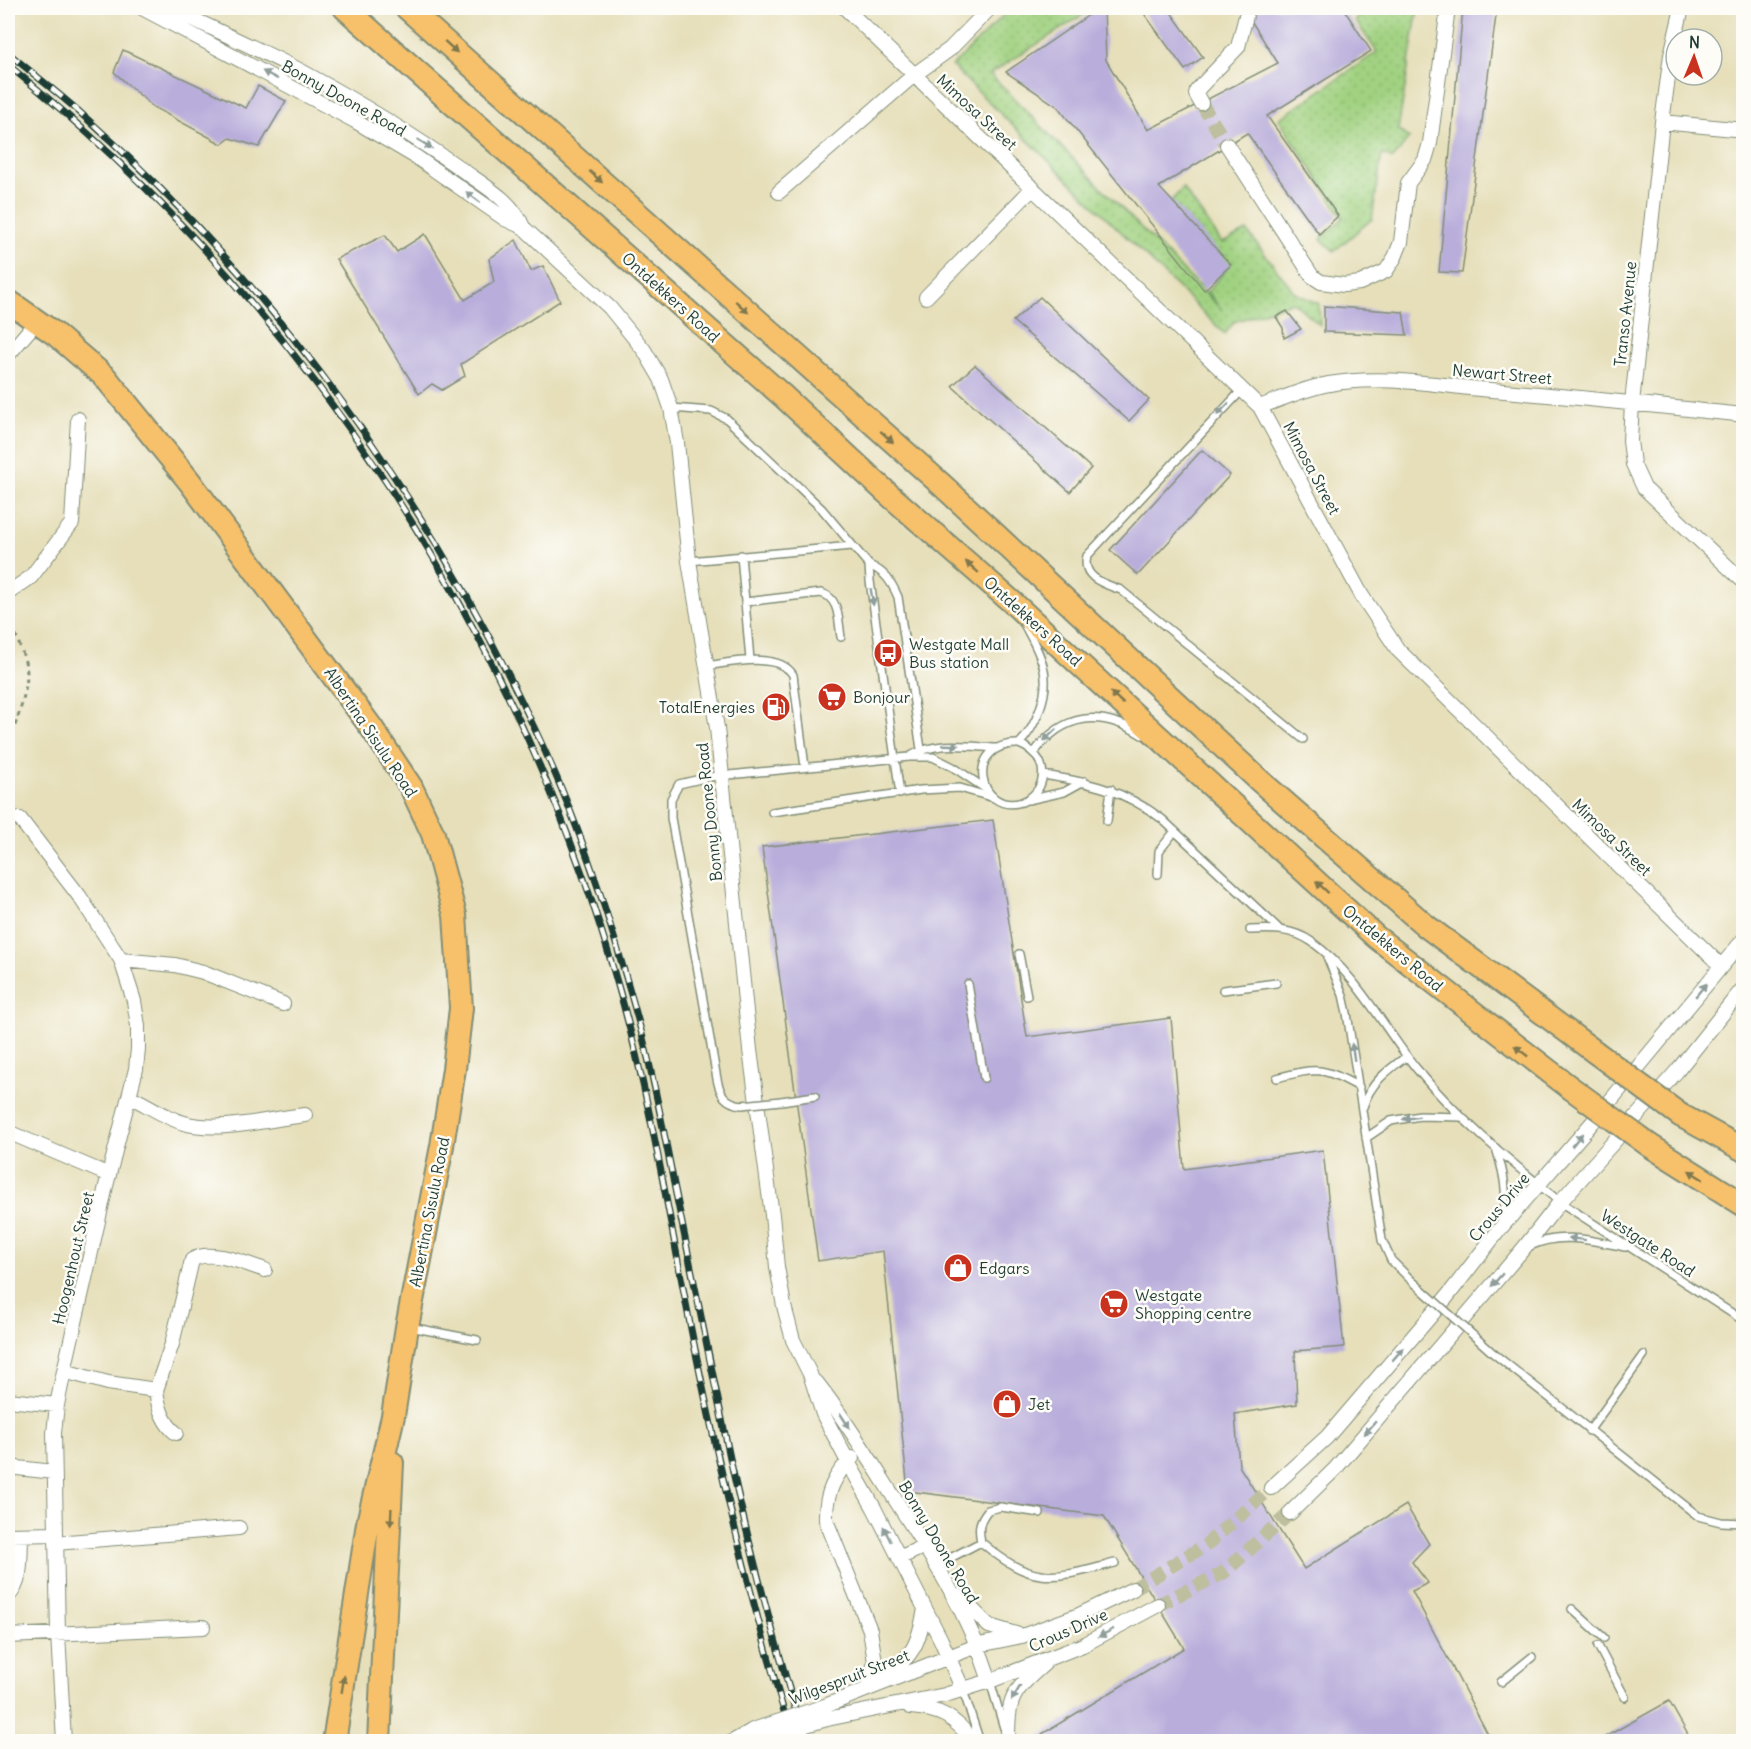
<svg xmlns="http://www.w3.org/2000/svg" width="1751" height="1749" font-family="Delius,sans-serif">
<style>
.park{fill:url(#park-dots);stroke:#60885a;stroke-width:1.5}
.building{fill:#b9aedb}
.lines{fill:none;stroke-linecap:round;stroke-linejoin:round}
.minor-tunnel{stroke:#bebf9f;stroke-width:14;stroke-dasharray:14 7;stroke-linecap:butt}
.service-casing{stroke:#828e77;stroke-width:10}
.minor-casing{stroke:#828e77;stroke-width:16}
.primary-casing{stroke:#828e77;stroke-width:26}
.path{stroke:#828e77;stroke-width:3;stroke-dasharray:4.5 4.5;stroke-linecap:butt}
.service{stroke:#fff;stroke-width:7}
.minor{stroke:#fff;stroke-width:14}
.primary{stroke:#f7c06b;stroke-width:22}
.rail-casing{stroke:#1f3d34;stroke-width:7}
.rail{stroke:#fdfcf7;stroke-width:4.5;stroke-dasharray:14;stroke-linecap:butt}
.service-bridge-casing{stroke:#828e77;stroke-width:10;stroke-linecap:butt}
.minor-bridge-casing{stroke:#828e77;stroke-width:16;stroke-linecap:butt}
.primary-bridge-casing{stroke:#828e77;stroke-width:26;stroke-linecap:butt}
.service-bridge{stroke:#fff;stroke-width:7}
.minor-bridge{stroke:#fff;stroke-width:14}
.primary-bridge{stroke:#f7c06b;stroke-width:22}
.oneway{fill:#80784d}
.oneway2{fill:#8f9e9a}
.labels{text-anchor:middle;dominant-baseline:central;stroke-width:5;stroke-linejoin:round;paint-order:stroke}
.street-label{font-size:16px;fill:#1f3d34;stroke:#fdfcf7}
.poi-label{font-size:16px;fill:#1f3d34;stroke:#fdfcf7;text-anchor:start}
</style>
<defs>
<pattern id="park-dots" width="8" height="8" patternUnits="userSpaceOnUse" patternTransform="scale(1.5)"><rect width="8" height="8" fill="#a1d281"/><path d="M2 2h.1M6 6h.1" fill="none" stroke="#8ab570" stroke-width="1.8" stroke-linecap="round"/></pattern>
</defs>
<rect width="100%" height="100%" fill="#fdfcf7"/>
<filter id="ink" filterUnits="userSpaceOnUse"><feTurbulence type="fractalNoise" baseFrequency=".0167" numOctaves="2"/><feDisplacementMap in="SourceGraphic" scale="12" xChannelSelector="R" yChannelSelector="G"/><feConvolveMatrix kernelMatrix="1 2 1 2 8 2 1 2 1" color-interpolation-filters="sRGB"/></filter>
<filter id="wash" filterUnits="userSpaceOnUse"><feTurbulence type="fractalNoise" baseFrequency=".008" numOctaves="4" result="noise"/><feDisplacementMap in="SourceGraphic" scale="24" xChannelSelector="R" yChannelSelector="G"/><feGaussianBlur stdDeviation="1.35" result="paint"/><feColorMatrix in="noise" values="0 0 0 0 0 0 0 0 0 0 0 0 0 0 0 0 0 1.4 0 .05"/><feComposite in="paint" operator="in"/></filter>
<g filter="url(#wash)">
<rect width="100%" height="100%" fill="#e6dfba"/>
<!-- park -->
<path class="park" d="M1011,8h83l-104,66 232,236 -15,-18 23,-27 -59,-64 12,-13 39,55 25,-12 48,62 24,11 1,21 -27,-23 -59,20 -9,12 -273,-268z
M1376,8h42l-20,122 11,8 -16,21 -11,-5 -10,65 -38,32 -13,-12 22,-21 -64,-99 98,-67 -22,-32z"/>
<g id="blocks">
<!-- building -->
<path class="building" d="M1099,8h5l2,52 42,70 130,-67 -30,-47 15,-8h80l28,43 -104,65 71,100 -19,18 -72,-101 -88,54 72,78 -27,25 -146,-183 -52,-35z
M1140,8h28l35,49 -18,13z
M1463,8h34l-35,265 -23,-1z
M123,50l123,58 12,-22 28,15 -27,46 -29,-9 -8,6 -69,-37 -39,-35z
M425,234l40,66 29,-18 -5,-23 27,-19 15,31 12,-5 17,35 -99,63 4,12 -23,14 -10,-6 -13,10 -83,-135 49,-24 12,17z
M1040,297l109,103 -20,21 -116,-100z
M1324,306l79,6 4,23 -83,-3z
M1287,311l14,18 -17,9 -1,-10 -7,-11z
M975,365l116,103 -21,24 -118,-106z
M1202,450l28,25 -92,100 -28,-25z
M993,820l34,217 144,-19 13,151 139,-19 21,197 -49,4 2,53 -62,10 4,52 65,103 102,-64 23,39 -17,18 16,21 -16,8 80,151h-451l1,-8 142,-86 -80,-132 -196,-25 -25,-240 -65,10 -56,-414z
M1669,1701l23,41h-96z"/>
</g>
</g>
<g filter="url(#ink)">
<use href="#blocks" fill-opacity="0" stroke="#828e77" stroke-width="1.5"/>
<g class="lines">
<!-- minor-tunnel -->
<path class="minor-tunnel" d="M1201,103l26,42
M1133,1589l73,-44 65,-57
M1158,1605l65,-32 67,-60"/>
<!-- service casing -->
<g class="service-casing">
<path id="service" d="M1242,390l-155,166c-6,22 18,28 34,34l182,149
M671,408l40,3 16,8 95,90 47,56 1,16 30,213
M741,555l9,105
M689,561l163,-15
M869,565c16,7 22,16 29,32l23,152
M745,602l76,-9c19,5 17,27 20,44
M706,666c23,-3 73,-15 87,9l12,92
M1019,744c16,6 28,21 22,39 -3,9 -11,16 -19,19 -44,14 -59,-60 -3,-58 17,-17 30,-50 25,-74 -3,-16 -12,-31 -19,-44
M1034,753c29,-40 67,-44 108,-18
M909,757c27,-17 57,-11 87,-9
M1043,775c45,7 81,15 119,44l116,109
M1028,800l36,-8 20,-11
M772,812l149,-22 39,-2 34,10
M1107,821l4,-32
M1158,874l1,-23 16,-20
M1250,930c23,-1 42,-2 62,12 44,31 71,85 104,126 41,50 94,93 144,134l184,119
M1019,954l8,42
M1328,959l15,36 4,18 35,227 9,20 19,19
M968,984l16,94
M1223,990l53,-7
M1277,1078c41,-11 45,-11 82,9
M781,1101l34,-5
M742,1105c-17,-2 -22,-11 -25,-26l-46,-261v-19l8,-15 30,-7 200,-20h24l20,10 33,22
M1363,1107c7,-24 25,-37 44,-51
M1366,1138l25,-17 29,-5 42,1
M1496,1148c8,26 13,47 6,74
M1530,1246c31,-15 63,-5 95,1
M410,1327l67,13
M1493,1353l205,163 23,6 23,1
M1589,1431l55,-76
M981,1542c-3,-14 -2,-21 7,-32l13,-3 39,6
M937,1565l44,-23c53,45 71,37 134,21
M1572,1609l32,29
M1598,1646l27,51
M990,1681l14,47
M1501,1682l31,-25
M963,1690l17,52"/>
</g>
<!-- minor casing -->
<g class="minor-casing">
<path id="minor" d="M142,8l213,113 61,36 89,62 18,8
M170,8c43,21 88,41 131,63 55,30 109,62 160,98 22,16 51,31 62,58l87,81 34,42 17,29 10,29 6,35 12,118 28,167 33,322 22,165 5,52 7,39 9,34 17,34 13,40 25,48 26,46 67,132 22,50
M845,8l415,399 102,189 36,54 323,316
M1682,8l-11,47 -9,67 -30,281 -2,38 3,23 11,24 100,94
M1201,103l-5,-9 1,-4 41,-43 10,-39
M1662,122l82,8
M1227,145l85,131 9,6 23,3 16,-2 26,-12 9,-14 6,-15 7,-59 17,-23 5,-17 18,-135
M779,192l135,-117 36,-26 40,-41
M926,297l107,-109
M8,355l29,-34
M1260,407c23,-9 46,-19 69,-23 50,-9 102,0 151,5 88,7 176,17 264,26
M8,593l23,-16 41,-54 6,-104
M20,819l60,78 41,63 13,41 4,25v23l-2,20 -30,117 -42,185 -7,34 -3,28 4,201 6,108
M121,960l54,5 28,7 80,32
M129,1096c17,8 37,22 55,27 35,10 84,-4 121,-8
M8,1132l101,43
M64,1371l44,12 48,7 16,-46 20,-84c17,-12 55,4 73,10
M817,1383c28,36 52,75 76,113 39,61 75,116 97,185
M156,1390c2,16 7,33 20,43
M8,1400l49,5
M852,1458c-18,17 -27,38 -26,62l44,110 5,32 -6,22
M8,1467l46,5
M1271,1488l56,-51 119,-139 53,-68 93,-107 152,-184
M1290,1513l45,-44 189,-221 36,-46 117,-131 67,-84
M8,1535l48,-1
M56,1543l183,-15
M899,1558l26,-12
M8,1596c15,-13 12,-42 13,-61
M959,1596l30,30 30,9
M8,1636l195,-9
M884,1675c30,-17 35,-34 41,-66
M825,1706l154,-61 43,-9 57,-21 54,-26
M910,1707c31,2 44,10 64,35
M827,1719l118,-24 45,-14 93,-36 75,-40
M732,1742l21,-12
M1008,1742c0,-44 3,-49 36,-78"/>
</g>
<!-- primary casing -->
<g class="primary-casing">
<path id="primary" d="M345,8l439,389 102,95 126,110 364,335 192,149
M407,8l536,478 317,295 166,145 169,126
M8,301l47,33 50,43 85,105 181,245 40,60 22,47 22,81 6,93 -7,61 -12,77 -35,181 -14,89 -25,107 -34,219
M1680,1115l64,35
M1649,1145l95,60
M379,1742l13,-279"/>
</g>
<!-- path -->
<path class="path" d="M8,618c6,13 20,44 19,58 -1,20 -12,50 -19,69"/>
<!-- service -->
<use href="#service" class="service"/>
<!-- minor -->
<use href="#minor" class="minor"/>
<!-- primary -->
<use href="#primary" class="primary"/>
<!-- rail casing -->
<g class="rail-casing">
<path id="rail" d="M8,53c22,18 45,36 67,55 180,159 328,355 435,570 23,46 45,92 63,140 28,72 50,146 70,220 13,50 22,101 32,151 17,82 33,164 50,245 21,104 49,206 80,308
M8,65c292,236 509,563 611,924 33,116 51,236 75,355 27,134 59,266 99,398"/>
</g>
<!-- rail -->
<use href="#rail" class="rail"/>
<!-- service-bridge casing -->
<g class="service-bridge-casing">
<path id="service-bridge" d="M742,1105l39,-4
M1410,1279l83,74"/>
</g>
<!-- minor-bridge casing -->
<g class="minor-bridge-casing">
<path id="minor-bridge" d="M753,1730l72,-24
M753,1740l74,-21"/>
</g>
<!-- primary-bridge casing -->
<g class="primary-bridge-casing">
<path id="primary-bridge" d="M1595,1052l85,63
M1568,1086l81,59"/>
</g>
<!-- service-bridge -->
<use href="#service-bridge" class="service-bridge"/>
<!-- minor-bridge -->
<use href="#minor-bridge" class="minor-bridge"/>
<!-- primary-bridge -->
<use href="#primary-bridge" class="primary-bridge"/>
</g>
<!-- one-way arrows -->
<defs><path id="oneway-solid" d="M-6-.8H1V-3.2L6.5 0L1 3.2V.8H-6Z" transform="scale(1.5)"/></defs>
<g class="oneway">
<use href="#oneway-solid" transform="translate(451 47) rotate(42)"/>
<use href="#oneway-solid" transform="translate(596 177) rotate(42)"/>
<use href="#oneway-solid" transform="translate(742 307) rotate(42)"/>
<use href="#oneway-solid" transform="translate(887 437) rotate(42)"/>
<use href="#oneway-solid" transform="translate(972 567) rotate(-139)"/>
<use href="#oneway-solid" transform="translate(1117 698) rotate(-138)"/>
<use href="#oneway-solid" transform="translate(1322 887) rotate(-137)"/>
<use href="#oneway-solid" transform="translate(1521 1051) rotate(-142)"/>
<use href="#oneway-solid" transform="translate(1696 1175) rotate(-148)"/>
<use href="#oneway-solid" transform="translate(391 1517) rotate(93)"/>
<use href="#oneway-solid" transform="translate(343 1684) rotate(-81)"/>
</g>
<g class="oneway2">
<use href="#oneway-solid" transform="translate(270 75) rotate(-152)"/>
<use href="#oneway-solid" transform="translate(425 144) rotate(32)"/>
<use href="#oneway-solid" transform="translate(473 197) rotate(-143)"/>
<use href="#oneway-solid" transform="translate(1223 409) rotate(134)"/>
<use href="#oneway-solid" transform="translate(872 597) rotate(81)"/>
<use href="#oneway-solid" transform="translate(1050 735) rotate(137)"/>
<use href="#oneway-solid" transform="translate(951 745) rotate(2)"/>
<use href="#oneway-solid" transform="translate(1701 990) rotate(-50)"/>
<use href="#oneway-solid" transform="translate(1353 1052) rotate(-99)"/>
<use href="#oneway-solid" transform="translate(1411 1118) rotate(171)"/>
<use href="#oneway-solid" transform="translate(1577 1140) rotate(-50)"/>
<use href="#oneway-solid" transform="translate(1577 1239) rotate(-173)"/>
<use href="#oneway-solid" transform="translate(1497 1280) rotate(131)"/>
<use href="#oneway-solid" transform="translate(1398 1354) rotate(-49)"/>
<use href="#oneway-solid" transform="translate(845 1421) rotate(57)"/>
<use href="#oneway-solid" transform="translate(1370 1428) rotate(131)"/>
<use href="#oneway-solid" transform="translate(887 1534) rotate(-116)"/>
<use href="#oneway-solid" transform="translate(1106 1633) rotate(152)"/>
<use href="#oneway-solid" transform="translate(1016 1693) rotate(121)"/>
</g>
</g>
<!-- icons -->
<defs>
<g id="bus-disc" transform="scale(1.5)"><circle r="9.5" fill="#c8321e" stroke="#fdfcf7"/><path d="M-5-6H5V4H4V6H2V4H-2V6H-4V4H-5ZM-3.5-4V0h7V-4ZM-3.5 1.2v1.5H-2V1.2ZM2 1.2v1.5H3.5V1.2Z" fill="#fff"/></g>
<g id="supermarket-disc" transform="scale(1.5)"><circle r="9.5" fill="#c8321e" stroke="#fdfcf7"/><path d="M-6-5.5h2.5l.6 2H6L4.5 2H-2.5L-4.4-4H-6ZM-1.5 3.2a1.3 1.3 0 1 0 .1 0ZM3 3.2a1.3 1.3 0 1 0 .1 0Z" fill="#fff"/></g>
<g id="fuel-disc" transform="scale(1.5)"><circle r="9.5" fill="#c8321e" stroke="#fdfcf7"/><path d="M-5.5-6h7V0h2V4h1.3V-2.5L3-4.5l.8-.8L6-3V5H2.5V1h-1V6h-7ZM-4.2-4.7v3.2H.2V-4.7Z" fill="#fff"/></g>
<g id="shop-disc" transform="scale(1.5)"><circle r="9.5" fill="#c8321e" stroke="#fdfcf7"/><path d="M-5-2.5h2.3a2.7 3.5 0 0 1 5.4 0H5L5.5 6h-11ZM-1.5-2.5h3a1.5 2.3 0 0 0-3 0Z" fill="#fff"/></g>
</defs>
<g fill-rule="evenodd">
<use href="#bus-disc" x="888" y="653"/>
<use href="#supermarket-disc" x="832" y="697"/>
<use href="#fuel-disc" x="776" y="707"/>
<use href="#shop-disc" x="958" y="1268"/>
<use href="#supermarket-disc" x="1114" y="1304"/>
<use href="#shop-disc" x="1007" y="1404"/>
</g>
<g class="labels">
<!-- street labels -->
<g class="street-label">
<text transform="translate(344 98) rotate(29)">Bonny Doone Road</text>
<text transform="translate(977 112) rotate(43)">Mimosa Street</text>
<text transform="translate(671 297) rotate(42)">Ontdekkers Road</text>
<text transform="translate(1625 314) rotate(-84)">Transo Avenue</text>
<text transform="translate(1502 374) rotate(5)">Newart Street</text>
<text transform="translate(1312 468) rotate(62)">Mimosa Street</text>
<text transform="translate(1033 621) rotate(42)">Ontdekkers Road</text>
<text transform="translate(371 732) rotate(56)">Albertina Sisulu Road</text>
<text transform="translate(709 812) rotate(-96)">Bonny Doone Road</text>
<text transform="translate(1612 837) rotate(44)">Mimosa Street</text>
<text transform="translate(1393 948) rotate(40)">Ontdekkers Road</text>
<text transform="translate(1499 1207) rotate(-50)">Crous Drive</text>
<text transform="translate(429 1212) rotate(-79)">Albertina Sisulu Road</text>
<text transform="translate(1648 1243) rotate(33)">Westgate Road</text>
<text transform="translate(73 1258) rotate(-77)">Hoogenhout Street</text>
<text transform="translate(939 1542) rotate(59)">Bonny Doone Road</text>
<text transform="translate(1068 1630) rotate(-24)">Crous Drive</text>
<text transform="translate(849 1677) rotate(-21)">Wilgespruit Street</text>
</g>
<!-- poi labels -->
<g class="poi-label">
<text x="909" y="644">Westgate Mall<tspan x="909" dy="18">Bus station</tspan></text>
<text x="853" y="697">Bonjour</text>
<text x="755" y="707" text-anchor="end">TotalEnergies</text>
<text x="979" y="1268">Edgars</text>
<text x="1135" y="1295">Westgate<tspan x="1135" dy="18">Shopping centre</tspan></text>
<text x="1028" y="1404">Jet</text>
</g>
</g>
<!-- margin -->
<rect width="1751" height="1749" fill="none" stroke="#fdfcf7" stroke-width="30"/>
<!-- north arrow -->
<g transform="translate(1694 57) rotate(2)"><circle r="28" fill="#fdfcf7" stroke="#a4b0a9" stroke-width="1.5"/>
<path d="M0-4.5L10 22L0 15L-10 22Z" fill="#c8321e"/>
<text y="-9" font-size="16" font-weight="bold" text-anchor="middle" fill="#1f3d34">N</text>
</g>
</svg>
